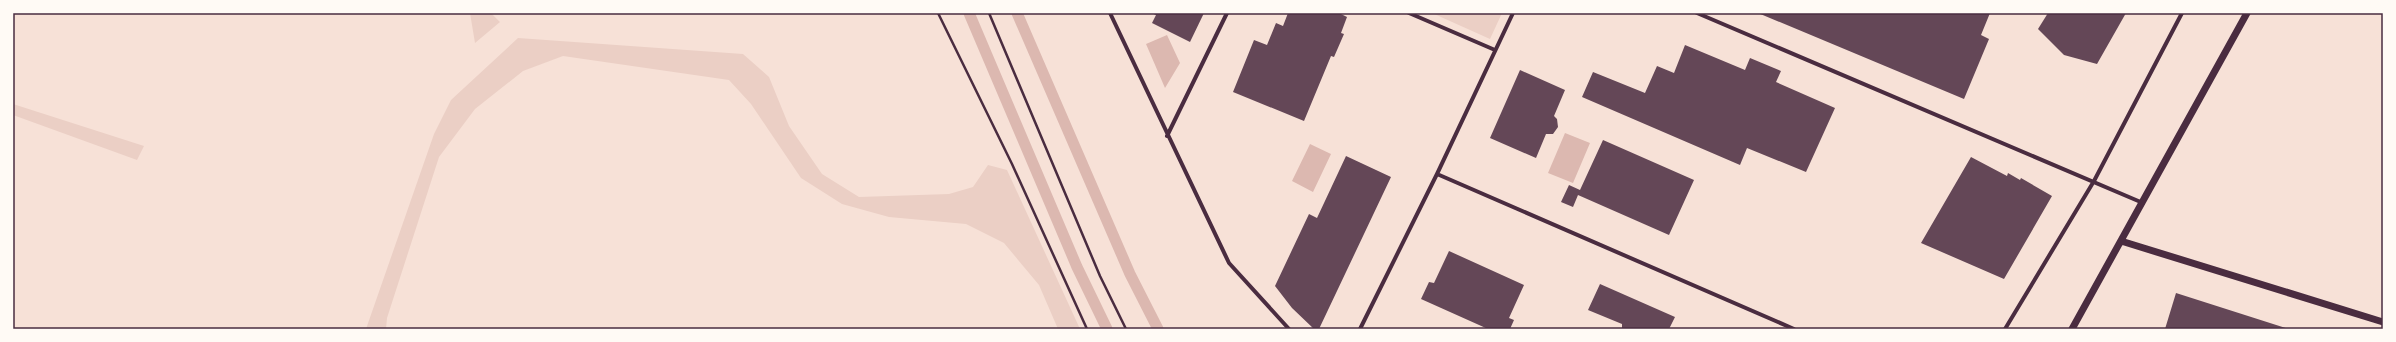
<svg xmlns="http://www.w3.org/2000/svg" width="2396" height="342" font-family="Barlow,sans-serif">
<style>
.green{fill:#ebcfc5}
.water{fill:#dcb8b0}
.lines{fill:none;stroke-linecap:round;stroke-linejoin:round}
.stream{stroke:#dcb8b0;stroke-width:11}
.building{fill:#644757}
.path{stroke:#4a2c40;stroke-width:2.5}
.minor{stroke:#4a2c40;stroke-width:4}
.tertiary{stroke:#4a2c40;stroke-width:7}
.neatline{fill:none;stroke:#4a2c40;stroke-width:1.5}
</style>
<rect width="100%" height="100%" fill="#f7e1d7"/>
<!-- green -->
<path class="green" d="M470,13h21l9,9 -25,21z
M1432,13h70l-12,26z
M518,38l225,16 26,23 20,49 33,48 37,23 90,-3 24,-7 15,-22 19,5 73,159h-22l-19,-44 -35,-42 -38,-19 -77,-7 -47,-13 -41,-26 -50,-74 -22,-24 -166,-24 -40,15 -48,38 -36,48 -52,161 -1,11h-20l68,-195 17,-34z
M13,104l131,42 -7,14 -124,-45z"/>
<!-- water -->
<path class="water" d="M1167,35l13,28 -15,25 -19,-44z
M1565,133l25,10 -17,40 -25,-10z
M1310,144l21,10 -18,38 -21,-11z"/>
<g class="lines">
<!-- stream -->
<path class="stream" d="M969,13l108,254 30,62
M1017,13l113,261 28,55"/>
</g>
<!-- building -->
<path class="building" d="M1151,13h53l-14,29 -38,-19 4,-8z
M1288,13h51l8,4 -6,16 3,1 -10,23 -3,-1 -27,65 -71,-29 21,-52 13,5 9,-22 7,3z
M1758,13h232l-9,22 8,4 -25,60z
M2048,13h78l-29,51 -33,-9 -26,-26z
M1685,45l60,25 5,-12 31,13 -5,11 59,26 -29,64 -59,-24 -7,17 -158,-68 11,-25 52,21 12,-27 17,7z
M1520,70l45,20 -11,26 3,3 1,8 -5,7h-7l-10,24 -46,-20z
M1603,140l91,40 -25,55 -91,-40 -5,12 -12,-5 8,-17 11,5z
M1346,156l45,21 -72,152h-5l-22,-21 -17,-22 34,-72 8,4z
M1971,157l36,19 1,-3 12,7 1,-2 31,18 -48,83 -83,-36z
M1449,251l75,34 -15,33 5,2 -4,9h-22l-67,-30 8,-17 5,1z
M1600,284l75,33 -6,12h-47v-5l-34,-14z
M2176,293l113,36h-124z"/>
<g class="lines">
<!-- path -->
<path class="path" d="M938,13l74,151 75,165
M989,13l111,263 26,53"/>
<!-- minor -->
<path class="minor" d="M1110,13l119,250 60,66
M1409,13l86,37
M1697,13l446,190
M1167,136l60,-123
M1437,174l357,155
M1360,329l77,-155 76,-161
M2005,329l89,-148 88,-168"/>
<!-- tertiary -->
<path class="tertiary" d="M2121,241l262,81
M2072,329l175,-316"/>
</g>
<!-- border -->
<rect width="2396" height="342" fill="none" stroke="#fffaf5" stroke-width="28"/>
<rect x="14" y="14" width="2368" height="314" class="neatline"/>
</svg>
